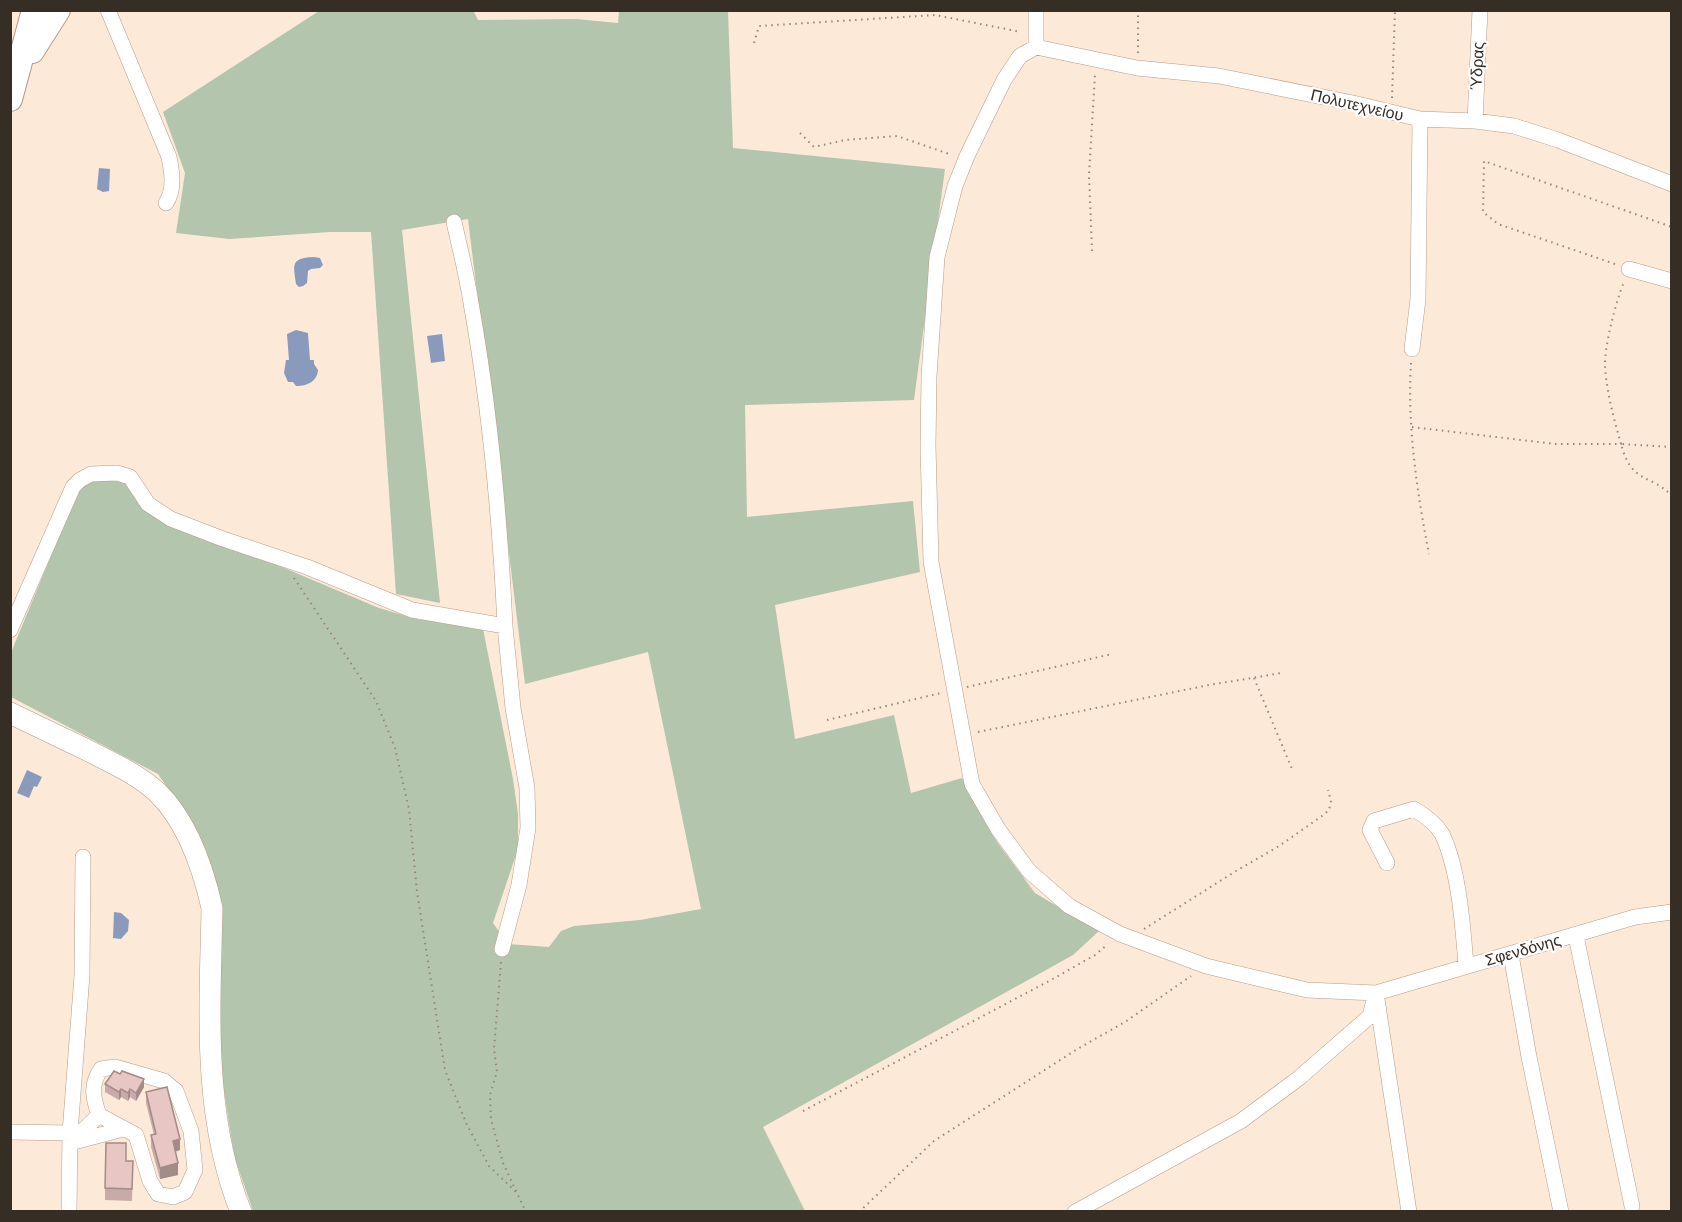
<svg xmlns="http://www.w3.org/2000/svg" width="1682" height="1222" font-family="'Work Sans',sans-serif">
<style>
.green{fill:#b3c5ad}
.water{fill:#899abd}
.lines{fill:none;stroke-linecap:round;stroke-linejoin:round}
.street-casing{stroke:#b49d89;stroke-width:16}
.secondary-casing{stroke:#b49d89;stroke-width:22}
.primary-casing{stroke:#b49d89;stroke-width:26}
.path{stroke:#94867a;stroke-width:2;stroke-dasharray:1.5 4.5;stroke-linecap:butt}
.street{stroke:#fff;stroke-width:15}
.secondary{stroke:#fff;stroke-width:21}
.primary{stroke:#fff;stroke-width:24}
.wall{fill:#c8aaa8}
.shaded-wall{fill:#a28b88}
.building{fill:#e8c6c3;stroke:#a28b88;stroke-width:1.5}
.labels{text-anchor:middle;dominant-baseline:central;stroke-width:4.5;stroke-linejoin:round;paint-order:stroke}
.street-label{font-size:16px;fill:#362d25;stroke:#fff}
</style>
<rect width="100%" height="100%" fill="#fde9d8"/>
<!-- green -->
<path class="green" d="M473,10l5,10 98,-1 42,4 1,-12h109l5,137 212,21 -31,231 -169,5 2,112 166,-16 7,71 -145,33 20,134 99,-24 17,78 51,-15 35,64 38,51 64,38 -26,24 -310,172 42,84h-552l-19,-55 -11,-72 -3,-44 -1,-137 -38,-96 -23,-33 -147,-77 -1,-42 70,-169 7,-7 41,2 21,30 230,97 41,12h30l33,9 30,150 5,35v35l-25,74 15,21 41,3 12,-16 13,-5 66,-6 61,-11 -53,-257 -123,32 -57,-465 -66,11 38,373 -44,-9 -25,-362h-41l-101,7 -53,-6 9,-60 -22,-61 156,-101z"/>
<!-- water -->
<path class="water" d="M99,168l11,1 -1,22 -6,1 -6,-3z
M314,257l6,1 3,7 -3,3 -9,1 -3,2 -1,12 -4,3 -4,1 -3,-3c-3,-20 -5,-26 18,-27z
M296,330l12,3 2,27h4v4l4,6c-1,12 -11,16 -22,16l-3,-4h-5l-4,-9 2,-13h3l-2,-26z
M442,334l3,27 -14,2 -4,-27z
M27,770l15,7 -5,10 -3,-1 -5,12 -12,-5z
M114,912l7,1 8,7 -1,11 -7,8 -8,-1z"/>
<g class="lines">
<!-- street casing -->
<g class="street-casing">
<path id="street" d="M108,10l61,147c3,15 6,32 -3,46
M1036,47l-16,9 -16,24 -37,76 -12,30 -18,71 -8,119 -1,70 3,116 41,222 26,45 31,42 40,35 51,28 86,32 101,24 69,3 259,-76 37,-5
M1036,47l101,21 82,8 134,27 67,16 55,2 39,5 44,14 114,44
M1036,47v-37
M1475,121l5,-111
M1629,269l43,12
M1412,349l6,-50 2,-180
M10,630l63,-143 7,-7 11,-6 26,-1 13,4 18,27 23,15 52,20 84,28 105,43 93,16c-5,-108 -15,-217 -34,-323 -4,-27 -11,-54 -17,-81
M1387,863l-17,-33 4,-9 40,-12c10,6 22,14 28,25 17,35 21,93 24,132
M1576,936l56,270
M502,949l17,-64 9,-57 -1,-40 -14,-80 -8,-82
M1511,955l18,102 32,155
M1377,999l32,213
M115,1067l49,14 12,10 15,40 4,39 -10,22 -12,5 -15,-3 -8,-13 -14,-46 -37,-20c-6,-17 -9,-30 2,-46z
M10,1132l60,1
M71,1142l28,-27
M70,1143l53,-14
M69,1212l1,-79 12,-158 1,-118
M1075,1212l166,-91 58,-43 71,-62 6,-23"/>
</g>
<!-- secondary casing -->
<g class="secondary-casing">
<path id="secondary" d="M10,713c25,12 50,24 75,36 25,13 51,24 72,43 30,29 46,76 55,116 -2,103 -10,206 29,304"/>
</g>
<!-- primary casing -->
<g class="primary-casing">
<path id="primary" d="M32,51l26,-41
M10,99l24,-89"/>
</g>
<!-- path -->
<path class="path" d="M754,43l5,-17 176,-11 86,17
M1138,53v-43
M1392,98l3,-88
M800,133l14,14 31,-7 52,-4 55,19
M1092,251l-3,-76 6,-101
M1615,264l-117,-40 -15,-12 1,-51 188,66
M1411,363c-4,61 6,130 18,191
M1412,427l143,17h66c-7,-25 -14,-50 -16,-77 -1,-20 11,-66 19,-85
M1672,447l-51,-3c11,41 29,29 51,52
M294,578l82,123 19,47 14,61 8,83 28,178 21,53 23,43 28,27
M1254,678l38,91
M967,687l145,-33
M827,720l114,-27
M978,732l231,-47 73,-12
M1144,929l92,-58 43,-25 43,-30 7,-6 2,-9 -3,-11
M501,962l-7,87 3,23 -7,23 1,24 12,44 23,49
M803,1111l248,-131 44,-25 13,-11
M859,1212l75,-71 145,-93 46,-26 66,-46"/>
<!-- street -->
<use href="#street" class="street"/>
<!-- secondary -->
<use href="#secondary" class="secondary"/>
<!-- primary -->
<use href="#primary" class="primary"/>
</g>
<!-- wall -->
<path class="wall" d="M105,1084l39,3 -8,14 -6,-4 -2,4 -7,-4 -2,3 -14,-8z
M146,1092l34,58 -5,2 3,23 -18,4 -9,-32v-12h3l-8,-32z
M126,1161h7l-1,40 -27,-1v-12z"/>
<!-- shaded-wall -->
<path class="shaded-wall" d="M144,1079v8l-8,14v-8z
M121,1089v8l-2,3v-8z
M130,1089v8l-2,4v-8z
M180,1139v11l-7,2v-11z
M178,1163v12l-18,4v-11z"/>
<!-- building -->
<path class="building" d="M114,1071l6,3 2,-3 22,8 -8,14 -6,-4 -2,4 -7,-4 -2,3 -14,-8z
M167,1087l13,52 -7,2 5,22 -18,5 -9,-33 5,-1 -10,-42z
M106,1143h20v18h7l-1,28 -27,-1z"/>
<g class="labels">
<!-- street labels -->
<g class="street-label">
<text transform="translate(1477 66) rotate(-87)">Ύδρας</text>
<text transform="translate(1357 105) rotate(13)">Πολυτεχνείου</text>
<text transform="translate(1523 950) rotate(-16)">Σφενδόνης</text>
</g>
</g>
<!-- border -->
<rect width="1682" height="1222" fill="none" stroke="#362d25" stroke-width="24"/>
</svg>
